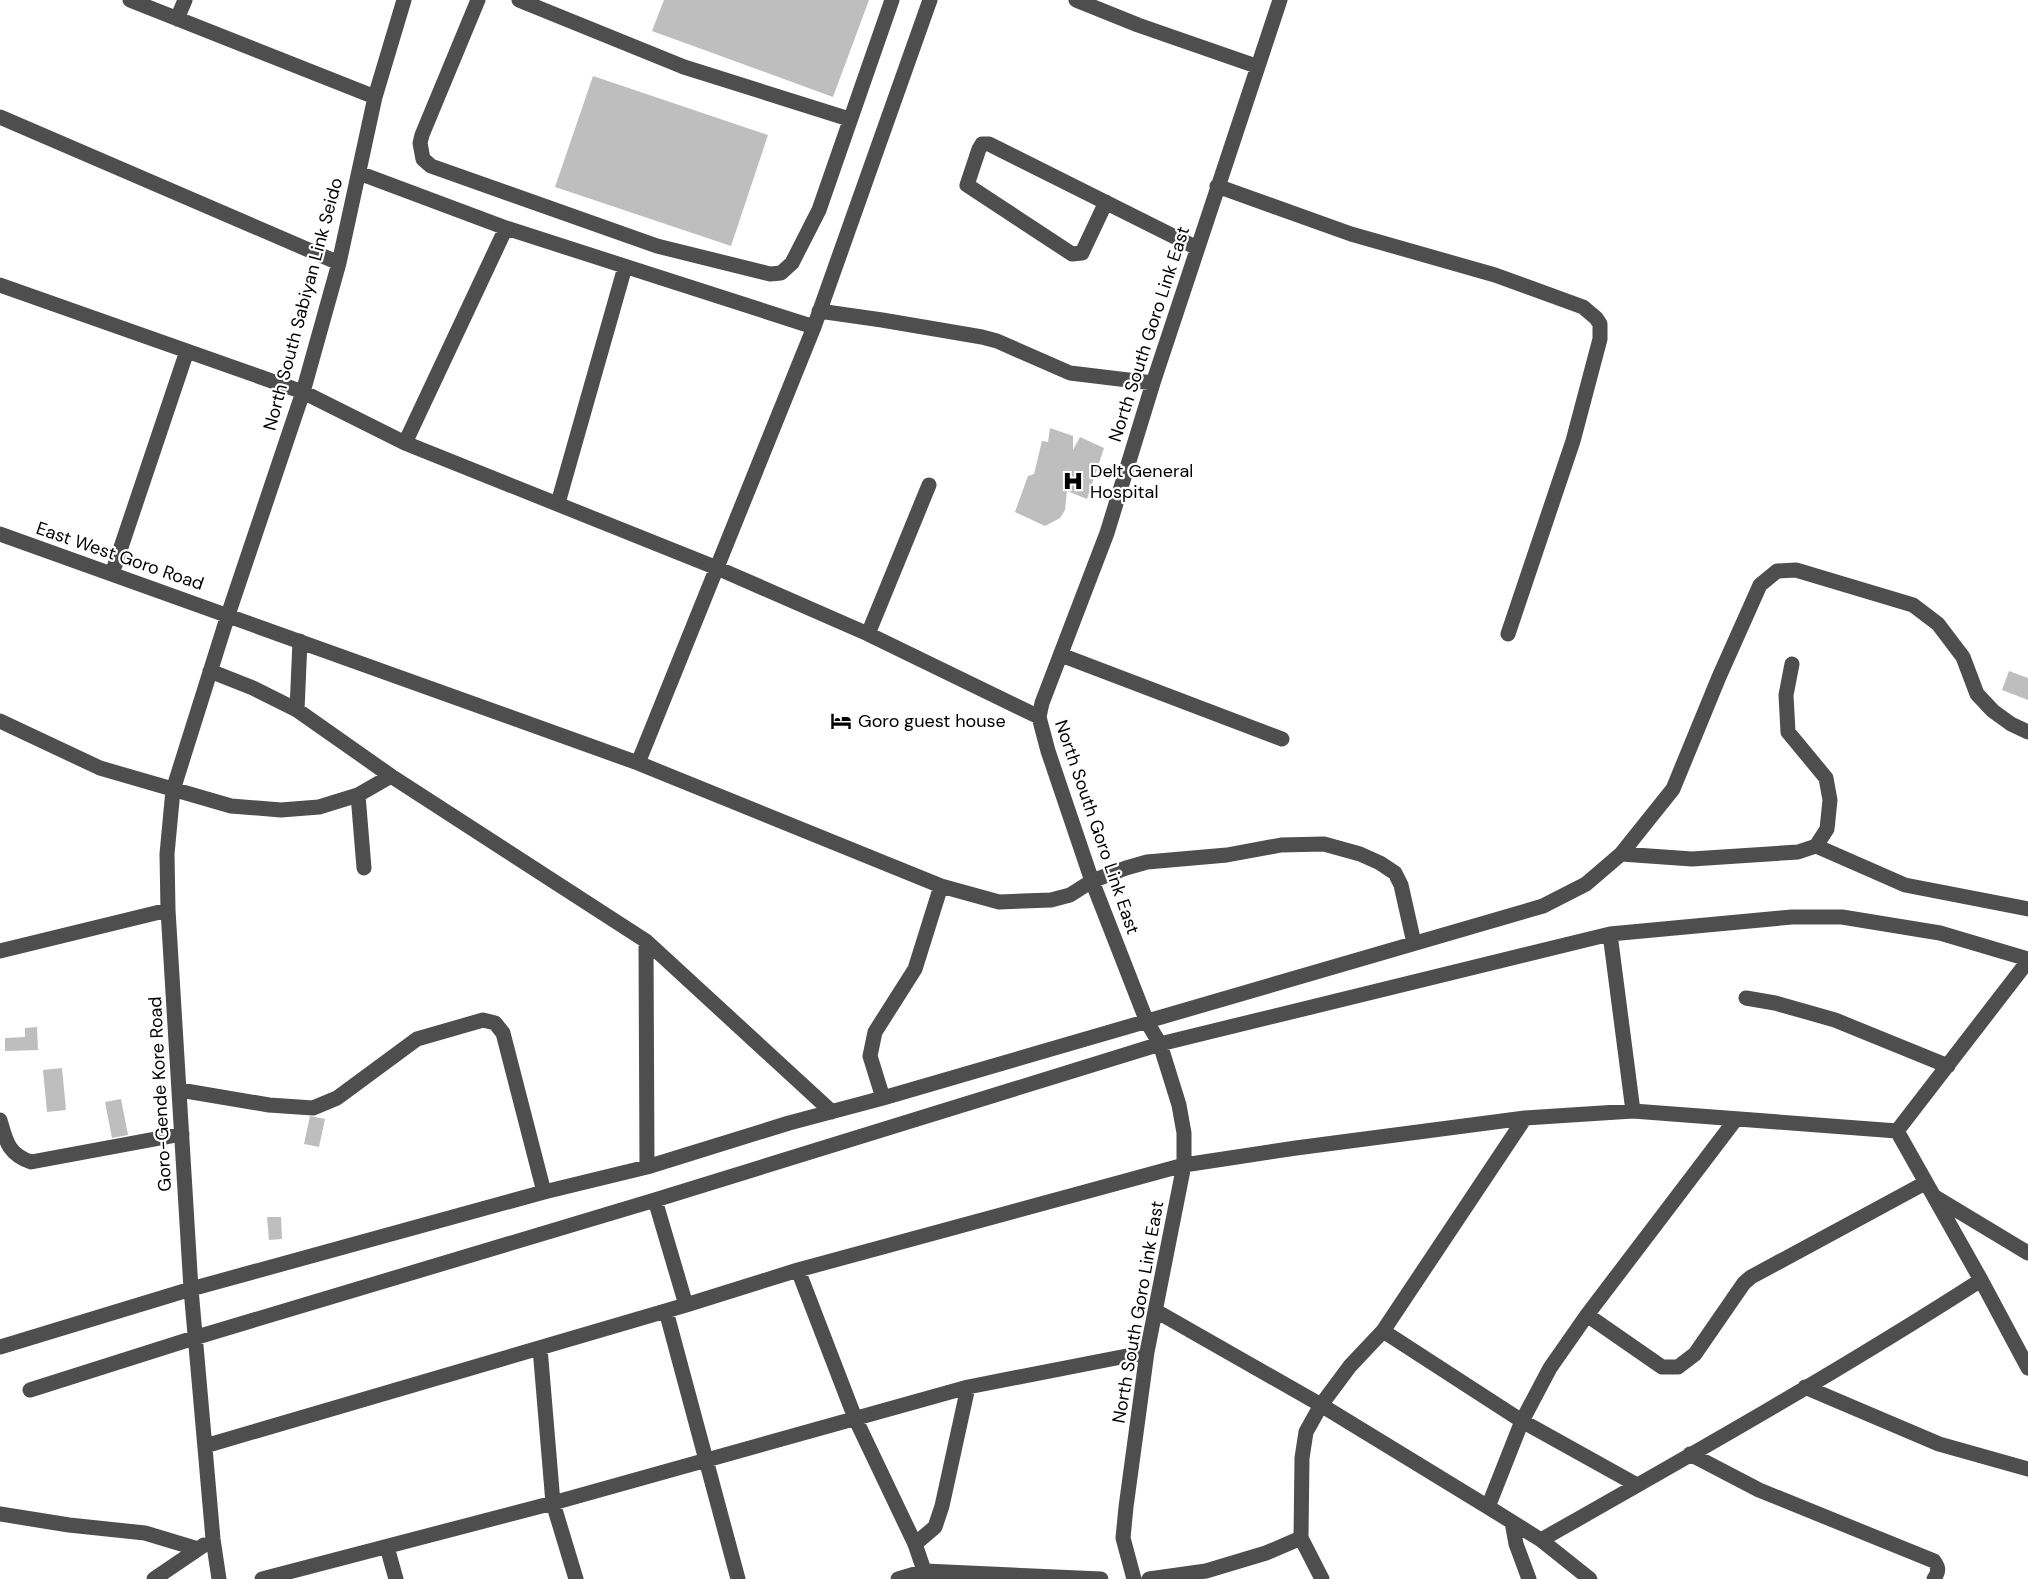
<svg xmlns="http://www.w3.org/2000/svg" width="2028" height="1579" font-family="'DM Sans',sans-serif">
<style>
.building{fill:#bebebe}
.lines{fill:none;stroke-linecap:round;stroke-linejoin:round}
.minor{stroke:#4e4e4e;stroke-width:15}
.labels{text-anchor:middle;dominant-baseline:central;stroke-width:4.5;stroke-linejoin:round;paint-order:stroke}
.street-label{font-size:18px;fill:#000;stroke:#fff}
.poi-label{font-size:18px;fill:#000;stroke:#fff;text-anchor:start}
</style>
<rect width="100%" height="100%" fill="#fff"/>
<!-- building -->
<path class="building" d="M664,0h205l-36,97 -181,-66z
M593,76l175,59 -37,111 -176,-59z
M1050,428l23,8v14l7,-13 24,11 -17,51 -20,-8 -2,19 -5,8 -15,8 -30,-14 13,-36 6,-2 8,-33 6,1z
M2009,671l19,7v22l-26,-10z
M37,1027l1,23 -33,1v-13l20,-1v-9z
M62,1068l4,42 -19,2 -4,-42z
M121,1099l7,36 -16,3 -7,-36z
M310,1116l15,3 -6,28 -15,-3z
M267,1217h14l1,22 -13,1z"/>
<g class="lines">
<!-- minor -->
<path class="minor" d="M130,0l245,97
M478,0l-56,135 -2,8 3,16 8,7 226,80 113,28 11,-1 11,-10 27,-53 73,-210
M519,0l165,67 165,52
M1076,0l62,25 118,41
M177,19l8,-19
M0,117l339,146
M359,173l147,55 308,99
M1217,186l134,48 144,41 88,32 13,11 4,6v15l-27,102 -65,193
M1106,202l-24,51 -10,1 -105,-69 12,-36 3,-5h7l208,104
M0,285l303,107 102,51 312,125 151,66 171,83
M819,311l63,9 100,17 15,4 73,32 83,10
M405,443l101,-215
M558,503l67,-236
M0,534l638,229 303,123 58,16 52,-2 19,-5 22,-14 34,-13 21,-6 80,-7 54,-10 43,-1 36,10 20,9 15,10 6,12 13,58
M112,574l75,-223
M868,634l61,-149
M1061,655l221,84
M210,671l43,17 44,22 94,66 255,165 186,171
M297,710l3,-69
M0,721l100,47 131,38 50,4 38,-3 39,-12 33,-19
M638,763l176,-436 116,-327
M358,795l6,73
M1816,846l89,39 123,24
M1621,854l71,5 106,-7 18,-6 11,-17 3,-29 -4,-22 -38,-46 -2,-37 6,-31
M1610,934l23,177
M646,941l1,226
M0,951l168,-41
M1746,998l29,5 60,17 113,46
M180,1090l89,15 44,3 24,-10 80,-59 66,-19 12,3 8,10 41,159
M883,1098l-13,-42 5,-24 40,-63 26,-83
M0,1120c6,21 8,34 31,42l151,-28
M1897,1131l131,-170
M1935,1197l93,56
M655,1200l31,105
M798,1270l57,148 60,126 12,35
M666,1311l72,268
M1156,1311l165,94 167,102 53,33 49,39
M1587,1315l75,52h16l17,-13 49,-71 7,-6 174,-94
M1383,1331l139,90 115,64
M0,1347l191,-58 353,-97 103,-25 142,-44 94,-25 660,-192 43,-22 35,-30 52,-65 46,-112 41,-92 17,-14 19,-1 117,35 25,19 25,33 14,37 16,17 18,13 17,8
M540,1348l13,155 23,76
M1805,1387l134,57 89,25
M30,1390l164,-52 461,-138 505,-156 450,-110 182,-17h50l98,16 88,26
M205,1446l481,-141 112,-35 386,-105 112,-17 229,-30 108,-7 264,20 84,149 47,88
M1690,1454l69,36 175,71c5,7 5,10 0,18
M1488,1507l34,-86 28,-53 37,-53 149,-196
M0,1514l69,11 76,8 53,16
M1512,1522l4,22 13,35
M1541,1540c148,-84 297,-168 440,-260
M915,1544l20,-17 7,-21 26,-119
M387,1547l9,32
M154,1579l50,-34
M219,1579l-6,-40 -22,-250 -23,-379 -1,-56 6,-64 55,-175 75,-223 36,-129 36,-166 29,-97
M262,1579l291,-76 415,-116 179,-35
M898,1579l27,-8 176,8
M1134,1579l-11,-41 3,-31 21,-155 37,-187v-32l-5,-28 -19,-61 -13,-22 -55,-141 -44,-130 -9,-34 3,-14 65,-170 46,-150 127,-383
M1149,1579l57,-8 60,-18 35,-15
M1322,1579l-21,-41 1,-80 4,-26 15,-27 29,-39 33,-35 142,-213"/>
</g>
<!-- icons -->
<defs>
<g id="hospital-bare" transform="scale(1.62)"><path d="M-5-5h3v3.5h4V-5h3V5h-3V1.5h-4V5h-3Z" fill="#000" stroke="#fff" stroke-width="2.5" paint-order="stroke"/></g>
<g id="hotel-bare" transform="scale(1.62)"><path d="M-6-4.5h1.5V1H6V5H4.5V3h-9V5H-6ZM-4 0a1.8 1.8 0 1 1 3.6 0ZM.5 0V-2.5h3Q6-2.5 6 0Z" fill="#000" stroke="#fff" stroke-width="2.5" paint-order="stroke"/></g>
</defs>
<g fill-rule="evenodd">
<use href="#hospital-bare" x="1073" y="481"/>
<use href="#hotel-bare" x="841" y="721"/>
</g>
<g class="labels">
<!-- street labels -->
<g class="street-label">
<text transform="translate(303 304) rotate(-75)">North South Sabiyan Link Seido</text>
<text transform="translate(1149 334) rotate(-72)">North South Goro Link East</text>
<text transform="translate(120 556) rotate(19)">East West Goro Road</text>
<text transform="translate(1097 827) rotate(71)">North South Goro Link East</text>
<text transform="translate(160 1094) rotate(-93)">Goro-Gende Kore Road</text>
<text transform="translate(1138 1312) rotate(-80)">North South Goro Link East</text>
</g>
<!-- poi labels -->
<g class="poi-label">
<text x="1090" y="471">Delt General<tspan x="1090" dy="21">Hospital</tspan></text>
<text x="858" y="721">Goro guest house</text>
</g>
</g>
</svg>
